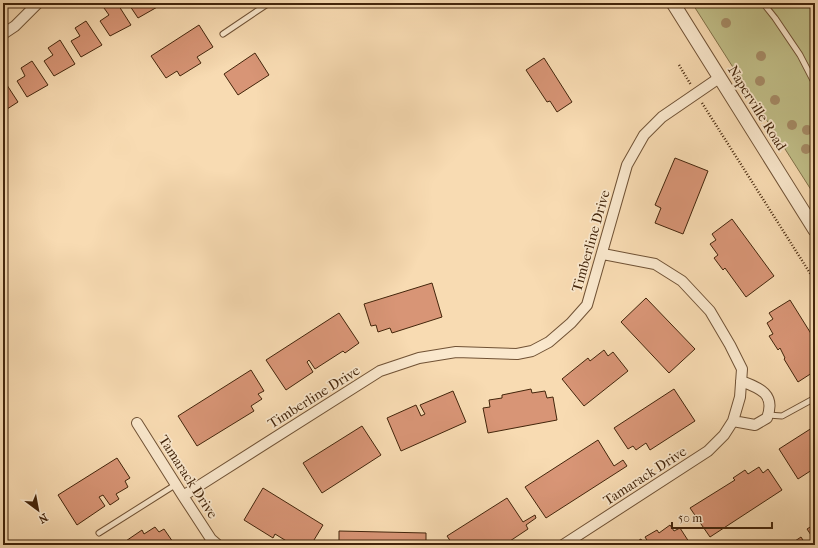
<svg xmlns="http://www.w3.org/2000/svg" width="818" height="548" font-family="'IM FELL French Canon',serif">
<style>
.green{fill:#c1bf89;stroke:#82724a}
.building{fill:#d89576;stroke:#43250b}
.lines{fill:none;stroke-linecap:round;stroke-linejoin:round}
.service-casing{stroke:#705235;stroke-width:7}
.minor-casing{stroke:#705235;stroke-width:12}
.tertiary-casing{stroke:#705235;stroke-width:15}
.path{stroke:#43250b;stroke-width:2.5;stroke-dasharray:1 2;stroke-linecap:butt}
.service{stroke:#fae8cd;stroke-width:5}
.minor{stroke:#fae8cd;stroke-width:10}
.tertiary{stroke:#fae8cd;stroke-width:13}
.tree{fill:#a68c67}
.labels{text-anchor:middle;dominant-baseline:central;stroke-width:3.5;stroke-linejoin:round;paint-order:stroke}
.street-label{font-size:14px;fill:#43250b;stroke:#fae8cd}
</style>
<rect width="100%" height="100%" fill="#f8dbb2"/>
<filter id="stains"><feTurbulence type="fractalNoise" baseFrequency=".005" numOctaves="4"/><feColorMatrix values="0 0 0 0 .2 0 0 0 0 .09 0 0 0 0 .02 0 0 0 .5 -.17"/></filter>
<radialGradient id="worn" r=".72"><stop offset=".6" stop-color="#630" stop-opacity="0"/><stop offset="1" stop-color="#630" stop-opacity=".3"/></radialGradient>
<!-- green -->
<path class="green" d="M692,3h118l5,9v184z"/>
<!-- building -->
<path class="building" d="M112,3h5l14,22 -21,11 -10,-15 9,-6 -5,-7z
M128,3h29l2,3 -21,12z
M484,3h9l-6,4z
M86,21l16,24 -21,12 -10,-16 9,-5 -5,-8z
M199,25l14,22 -16,10 4,6 -21,13 -3,-5 -11,7 -15,-22z
M60,40l15,24 -21,12 -10,-15 9,-6 -5,-7z
M255,53l14,22 -31,20 -14,-21z
M544,58l28,44 -15,10 -7,-11 -3,1 -21,-32z
M32,61l16,24 -21,12 -10,-16 8,-5 -4,-8z
M3,79l15,23 -14,9 -1,-1z
M675,158l33,13 -25,63 -28,-11 6,-15 -6,-3z
M732,219l42,57 -28,21 -21,-29 -2,2 -9,-12 4,-3 -8,-11 6,-4 -4,-6z
M432,283l10,34 -50,16 -2,-5 -12,4 -2,-7 -5,1 -7,-22z
M646,298l49,51 -26,24 -48,-51z
M790,300l25,40v31l-17,11 -14,-23 1,-1 -5,-10 -2,2 -9,-14 4,-2 -6,-11 6,-4 -4,-6z
M339,313l20,30 -14,10 -2,-2 -28,18 -6,-9 -2,2 6,10 -27,18 -20,-30z
M604,350l4,6 5,-4 15,19 -44,35 -22,-27 26,-21 2,3z
M251,370l13,21 -6,3 4,5 -11,7 3,5 -57,35 -19,-30z
M531,389l1,4 13,-2 2,7 6,-1 4,23 -69,13 -5,-25 7,-1 -1,-7 13,-2v-3z
M674,389l21,32 -45,29 -4,-7 -10,7 -3,-4 -5,3 -14,-21z
M453,391l13,31 -65,29 -14,-33 29,-13 5,11 4,-2 -5,-9z
M362,426l19,29 -59,38 -19,-30z
M815,426v42l-17,11 -19,-30z
M598,440l16,26 9,-6 4,6 -81,52 -21,-31z
M117,458l13,20 -5,3 3,6 -12,7 3,5 -9,6 -7,-10 -4,2 6,9 -28,19 -19,-30z
M759,467l4,6 5,-4 14,21 -72,47 -20,-29 45,-28 -2,-2 12,-8 3,4z
M263,488l60,37 -12,20h-18l-18,-11 -2,4 -29,-18z
M507,498l16,24 12,-7 1,3 -10,7 2,4 -24,16h-51l-6,-9z
M815,524v17l-8,-12z
M670,525l4,6 6,-3 11,17h-41l-5,-8 12,-7 2,3z
M155,527l4,5 5,-3 11,16h-55l22,-15 2,4z
M339,531l87,2v12h-87z
M3,535l6,10h-6z
M801,537l5,8h-17z
M641,539l3,6h-13z"/>
<g class="lines">
<!-- service casing -->
<g class="service-casing">
<path id="service" d="M763,3l12,15 25,37 15,29
M223,34l46,-31
M768,415l14,1 33,-18
M99,533l76,-48"/>
</g>
<!-- minor casing -->
<g class="minor-casing">
<path id="minor" d="M3,34l12,-8 23,-23
M733,421l22,4 12,-7c9,-24 -7,-30 -26,-37
M137,423l46,73 28,43 7,6
M183,496l197,-125 39,-13 37,-6 61,2 15,-3 17,-9 22,-19 16,-18 40,-140 17,-30 18,-18 57,-39
M563,545l145,-94 16,-16 9,-14 7,-24 2,-28 -12,-24 -20,-34 -28,-30 -27,-17 -52,-10"/>
</g>
<!-- tertiary casing -->
<g class="tertiary-casing">
<path id="tertiary" d="M673,3l142,227"/>
</g>
<!-- path -->
<path class="path" d="M679,65l12,20
M702,103l113,178"/>
<!-- service -->
<use href="#service" class="service"/>
<!-- minor -->
<use href="#minor" class="minor"/>
<!-- tertiary -->
<use href="#tertiary" class="tertiary"/>
</g>
<!-- trees -->
<g class="tree">
<circle cx="726" cy="23" r="5"/>
<circle cx="761" cy="56" r="5"/>
<circle cx="760" cy="81" r="5"/>
<circle cx="775" cy="100" r="5"/>
<circle cx="792" cy="125" r="5"/>
<circle cx="807" cy="130" r="5"/>
<circle cx="806" cy="149" r="5"/>
</g>
<g class="labels">
<!-- street labels -->
<g class="street-label">
<text transform="translate(757 108) rotate(58)">Naperville Road</text>
<text transform="translate(591 241) rotate(-74)">Timberline Drive</text>
<text transform="translate(314 397) rotate(-32)">Timberline Drive</text>
<text transform="translate(645 476) rotate(-33)">Tamarack Drive</text>
<text transform="translate(188 477) rotate(57)">Tamarack Drive</text>
</g>
</g>
<!-- margin -->
<rect width="818" height="548" fill="none" stroke="#f8dbb2" stroke-width="16"/>
<rect x="4" y="4" width="810" height="540" fill="none" stroke="#43250b" stroke-width="2"/>
<rect x="8" y="8" width="802" height="532" fill="none" stroke="#43250b"/>
<!-- north arrow -->
<g transform="translate(38 510) rotate(148)" stroke="#fae8cd" stroke-width="3" paint-order="stroke">
<path d="M0-3L7 15L0 10L-7 15Z" fill="#43250b"/>
<text y="-6" font-size="11" font-weight="bold" text-anchor="middle" fill="#43250b">N</text>
</g>
<!-- scale -->
<path d="M672 522v6h100v-6" fill="none" stroke="#43250b" stroke-width="2"/>
<text x="678" y="522" font-size="12" fill="#43250b" stroke="#fae8cd" stroke-width="3" paint-order="stroke">50 m</text>
<rect width="100%" height="100%" filter="url(#stains)"/>
<rect width="100%" height="100%" fill="url(#worn)"/>
</svg>
